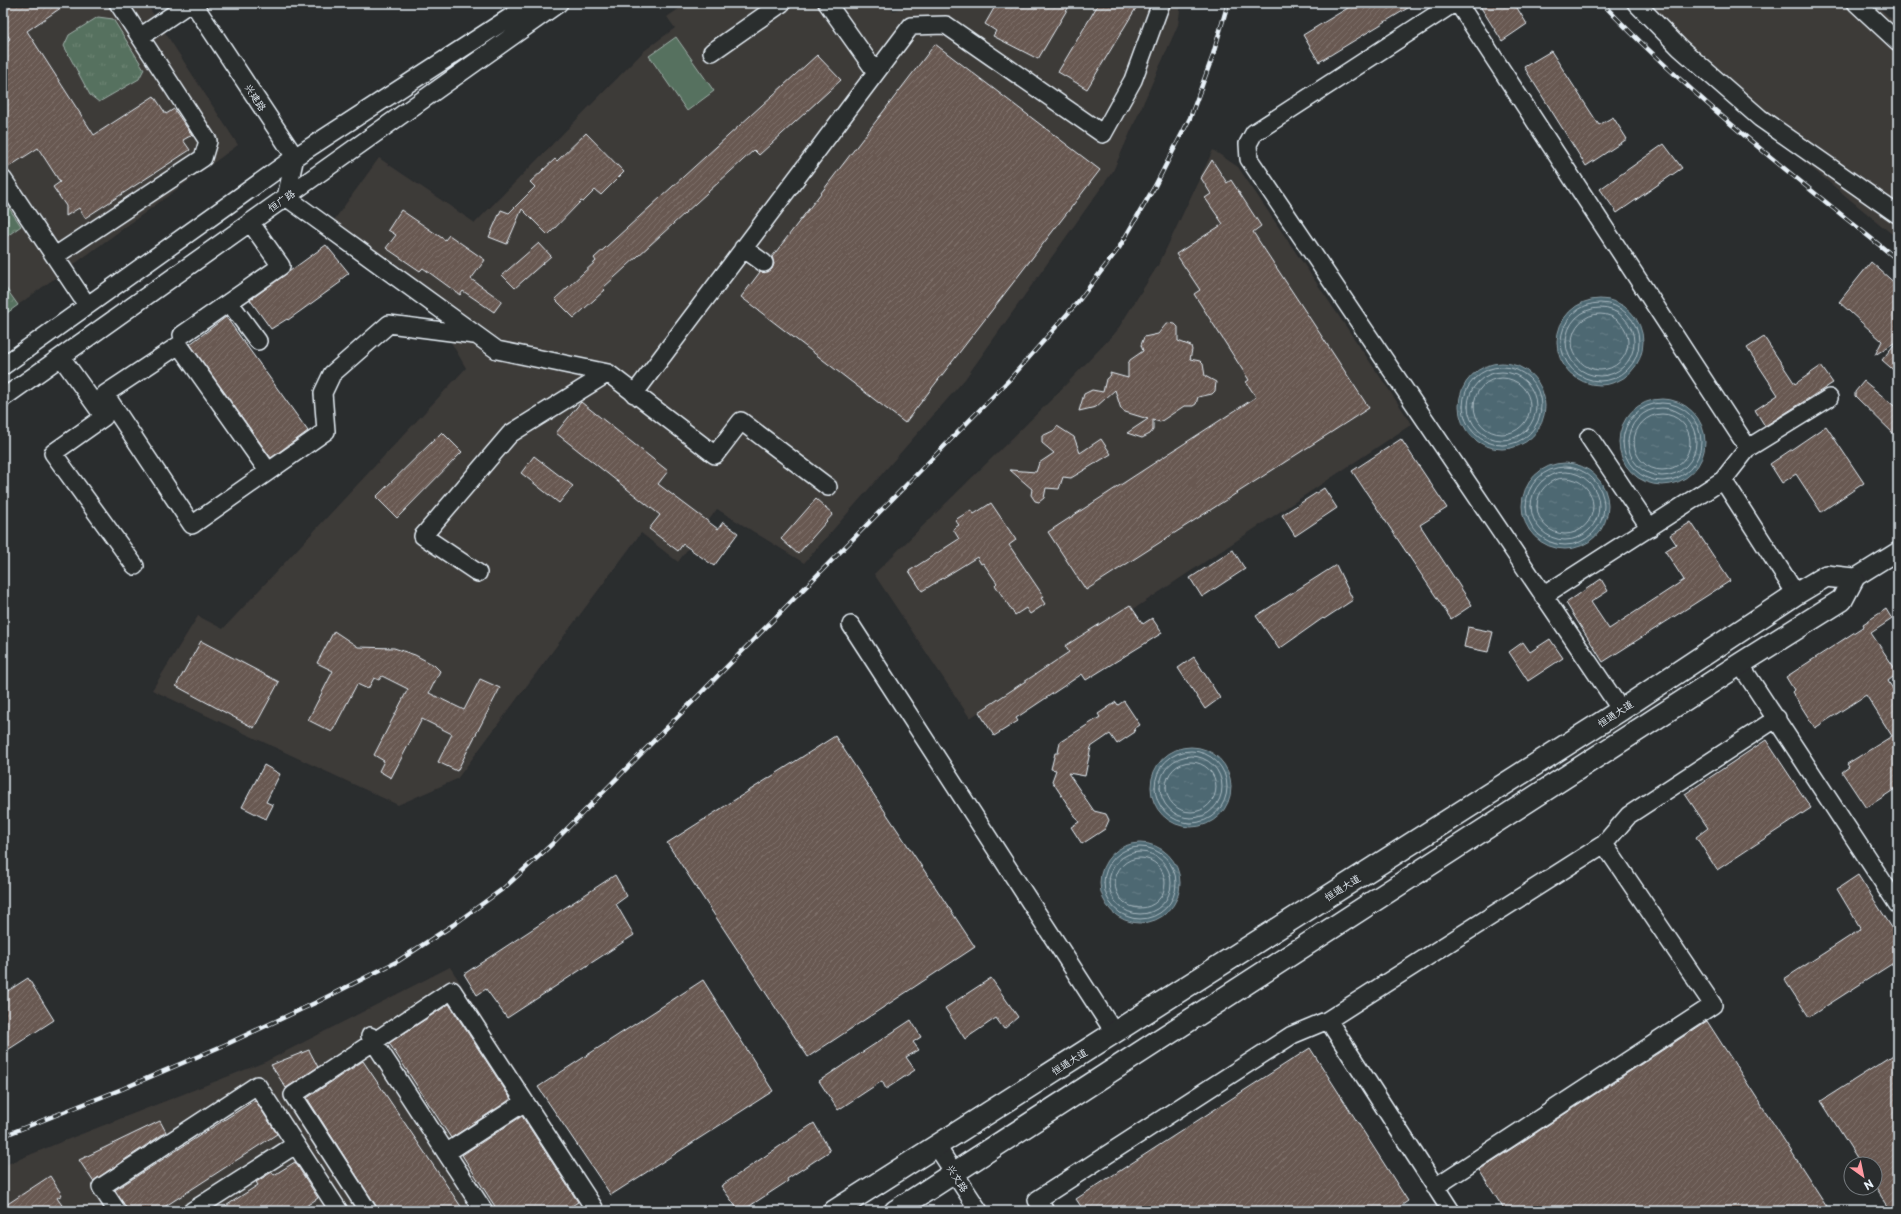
<svg xmlns="http://www.w3.org/2000/svg" width="1901" height="1214" font-family="'Playpen Sans','LXGW WenKai TC',sans-serif">
<style>
.built{fill:#3d3a38}
.grass{fill:url(#grass-tufts);stroke:#a0b1ab}
.forest{fill:url(#forest-crowns);stroke:#a0b1ab}
.garden{fill:#57715e;stroke:#a0b1ab}
.water{fill:url(#water-ripples);stroke:#8b9fa8}
.lines{fill:none;stroke-linecap:round;stroke-linejoin:round}
.shore{stroke:#aabac2;stroke-width:1}
.building{fill:url(#building-hatch);stroke:#e8f1f8}
.minor-casing{stroke:#e8f1f8;stroke-width:20}
.major-casing{stroke:#e8f1f8;stroke-width:24}
.minor{stroke:#2a2d2e;stroke-width:17}
.major{stroke:#2a2d2e;stroke-width:21}
.rail-casing{stroke:#e8f1f8;stroke-width:4.5}
.rail{stroke:#2a2d2e;stroke-width:3;stroke-dasharray:9;stroke-linecap:butt}
.labels{text-anchor:middle;dominant-baseline:central;stroke-width:3.5;stroke-linejoin:round;paint-order:stroke}
.street-label{font-size:10px;fill:#e8f1f8;stroke:#2a2d2e}
</style>
<defs>
<pattern id="grass-tufts" width="24" height="20" patternUnits="userSpaceOnUse"><rect width="24" height="20" fill="#57715e"/><path d="M3 7l-1-3M5 7V3M7 7l1-3M15 17l-1-3M17 17v-4M19 17l1-3" fill="none" stroke="#6f8676"/></pattern>
<pattern id="forest-crowns" width="20" height="18" patternUnits="userSpaceOnUse"><rect width="20" height="18" fill="#57715e"/><path d="M2 6a3 3 0 1 1 6 0M12 15a3 3 0 1 1 6 0" fill="none" stroke="#6f8676"/></pattern>
<pattern id="water-ripples" width="26" height="14" patternUnits="userSpaceOnUse"><rect width="26" height="14" fill="#4d6872"/><path d="M2 4q2-2 4 0t4 0M15 11q2-2 4 0t4 0" fill="none" stroke="#677e87"/></pattern>
<pattern id="building-hatch" width="6" height="6" patternUnits="userSpaceOnUse"><rect width="6" height="6" fill="#685851"/><path d="M-1 1l2-2M0 6l6-6M5 7l2-2" fill="none" stroke="#7e706b"/></pattern>
</defs>
<rect width="100%" height="100%" fill="#2a2d2e"/>
<filter id="ink" filterUnits="userSpaceOnUse"><feTurbulence type="fractalNoise" baseFrequency=".025" numOctaves="2"/><feDisplacementMap in="SourceGraphic" scale="8" xChannelSelector="R" yChannelSelector="G"/><feConvolveMatrix kernelMatrix="1 2 1 2 8 2 1 2 1" color-interpolation-filters="sRGB"/></filter>
<g filter="url(#ink)">
<!-- built -->
<path class="built" d="M3,3h143l92,142 -220,160 -15,-21v-45l18,-13 -18,-27z
M687,3h200l6,8 21,-8h267l-3,22 -65,146 -148,208 -161,184 -87,-54 -39,53 -37,-29 -184,246 -59,26 -246,-115 46,-74 25,13 243,-261 -30,-52 -112,-82 55,-76 96,65 169,-172 31,-23 -8,-11z
M1624,3h250l24,22v214l-191,-157z
M1213,150l25,17 174,257 -442,294 -96,-144 178,-175 64,-67 44,-70z
M450,967l158,244h-605v-45l53,-22 209,-82z"/>
<!-- grass -->
<path class="grass" d="M98,17l15,2 31,50 -5,10 -40,23 -9,-7 -26,-49 5,-11z"/>
<!-- forest -->
<path class="forest" d="M3,199l18,27 -18,13z
M3,284l15,21 -15,11z"/>
<!-- garden -->
<path class="garden" d="M676,37l38,54 -27,20 -38,-55z"/>
<!-- water -->
<path class="water" d="M1557 342a43 43 0 1 1 86 0a43 43 0 1 1-86 0Z
M1459 406a43 43 0 1 1 86 0a43 43 0 1 1-86 0Z
M1619 442a43 43 0 1 1 86 0a43 43 0 1 1-86 0Z
M1522 506a43 43 0 1 1 86 0a43 43 0 1 1-86 0Z
M1151 787a40 40 0 1 1 80 0a40 40 0 1 1-80 0Z
M1100 883a40 40 0 1 1 80 0a40 40 0 1 1-80 0Z"/>
<g class="lines">
<!-- shore -->
<path class="shore" d="M1561 342a39 39 0 1 1 78 0a39 39 0 1 1-78 0Z
M1566 342a34 34 0 1 1 68 0a34 34 0 1 1-68 0Z
M1572 342a28 28 0 1 1 56 0a28 28 0 1 1-56 0Z
M1463 406a39 39 0 1 1 78 0a39 39 0 1 1-78 0Z
M1468 406a34 34 0 1 1 68 0a34 34 0 1 1-68 0Z
M1474 406a28 28 0 1 1 56 0a28 28 0 1 1-56 0Z
M1623 442a39 39 0 1 1 78 0a39 39 0 1 1-78 0Z
M1628 442a34 34 0 1 1 68 0a34 34 0 1 1-68 0Z
M1634 442a28 28 0 1 1 56 0a28 28 0 1 1-56 0Z
M1526 506a39 39 0 1 1 78 0a39 39 0 1 1-78 0Z
M1531 506a34 34 0 1 1 68 0a34 34 0 1 1-68 0Z
M1537 506a28 28 0 1 1 56 0a28 28 0 1 1-56 0Z
M1155 787a36 36 0 1 1 72 0a36 36 0 1 1-72 0Z
M1160 787a31 31 0 1 1 62 0a31 31 0 1 1-62 0Z
M1166 787a25 25 0 1 1 50 0a25 25 0 1 1-50 0Z
M1104 883a36 36 0 1 1 72 0a36 36 0 1 1-72 0Z
M1109 883a31 31 0 1 1 62 0a31 31 0 1 1-62 0Z
M1115 883a25 25 0 1 1 50 0a25 25 0 1 1-50 0Z"/>
</g>
<!-- building -->
<path class="building" d="M3,3h65l-41,28 67,104 60,-39 12,18 8,-5 18,26 -9,5 7,10 -105,68 -6,-10 -13,8v-10l-13,-19 7,-5 -22,-34 -31,20 -4,-7v-117l7,-5 -7,-11z
M997,3h74l-33,56 -45,-23 3,-5 -11,-7z
M1099,3h40l-52,86 -29,-17z
M1356,3h60l-97,59 -16,-27z
M1478,3h36l13,21 -25,17z
M935,44l165,126 -195,253 -164,-126 19,-25h8l4,-3 2,-5 -2,-7z
M1551,51l48,74 14,-8 14,22 -41,27 -62,-99z
M817,55l24,25 -82,75 -5,-5 -151,138 2,2 -31,28 -19,-19 41,-38 -2,-3z
M586,133l38,39 -23,23 -6,-5 -12,12 -2,-1 -33,34 -26,-26 -15,35 -18,-7 12,-27 8,3 26,-26 -5,-5 25,-23 2,2z
M1664,144l18,24 -65,45 -17,-24z
M1212,160l15,23 4,-3 30,46 -8,6 116,176 -283,182 -38,-58 208,-135 -10,-15 3,-2 -55,-86 6,-4 -24,-36 47,-30 -18,-26 6,-4 -10,-16z
M401,210l44,30 4,-5 36,25 -14,19 31,22 -8,11 -31,-21 -3,4 -37,-27 -3,3 -34,-23 10,-13 -8,-5z
M539,243l12,13 -36,32 -13,-13z
M326,245l23,28 -9,7 1,2 -53,38 -1,-1 -16,10 -21,-29z
M1871,262l27,24v88l-16,-14 15,-19 -22,14 7,-14 -43,-39z
M226,317l82,114 -37,27 -81,-114z
M1167,323l8,1 3,3v14l13,5 1,4 -2,9 10,2 3,3 2,12 11,6 -1,9 -3,3 -14,3 -2,7 -3,2h-9l-24,16 -7,-2v10l-3,4 -8,4 -15,-5 21,-14 -23,-7 -4,-3 -6,-19 -19,17 -17,4 5,-17 8,-4 11,2 3,-13 5,-4 -1,-2 18,5v-14l2,-4 13,-9 -2,-6 3,-8 14,-3z
M1764,337l31,47 26,-18 12,17 -68,43 -10,-16 23,-15 -31,-47z
M1864,381l34,28v29l-43,-42v-4z
M581,402l87,69 -10,13 60,45 5,-7 15,11 -24,33 -31,-22 -5,7 -29,-22 11,-14 -104,-82z
M1057,426l17,11 6,16 21,-14 10,15 -40,24 -8,-1 -4,12 -13,-1 -2,10 -5,4 -4,-1 -4,-6 1,-6 -22,-19 26,2 3,-9 15,-10 -12,-10v-7l13,-6z
M1826,426l38,57 -43,29 -25,-38 -14,9 -12,-19z
M442,432l20,20 -65,66 -21,-21z
M1401,439l46,69 -27,17 52,80 -21,14 -99,-148z
M534,456l39,30 -14,17 -38,-30z
M1324,488l13,20 -42,28 -13,-21z
M816,499l17,15 -35,40 -17,-15z
M991,503l25,37 -7,5 35,52 -3,1 4,6 -15,10 -4,-6 -11,7 -20,-30 2,-2 -14,-20 -2,1 -4,-7 -55,34 -13,-20 50,-32 -6,-10 6,-4 -4,-5 16,-10 3,4z
M1691,522l39,59 -127,81 -37,-59 35,-24 7,12 -17,11 18,27 75,-49 -19,-29 11,-7 -6,-9z
M1233,550l12,19 -43,28 -12,-19z
M1336,565l17,35 -29,19 -1,-1 -44,31 -23,-33z
M1130,605l13,19 9,-6 10,15 -76,47 -4,-6 -66,44 2,3 -24,15 -15,-24 90,-60 -4,-6z
M1886,609l6,10 -21,14 27,40 -10,8 10,16v90l-32,21 -24,-36 7,-5 -2,-3 45,-28 -26,-41 -51,33 -23,-36 2,-2 -8,-13 78,-51 -1,-2z
M1468,627l25,5 -5,20 -24,-5z
M334,631l24,16 36,1 21,7 19,10 6,6 -11,22 35,17 16,-31 20,9 -43,83 -19,-9 14,-28 -30,-15 -31,59 -12,-7 5,-10 -10,-6 34,-66 -26,-13 -3,4 -5,-2 -6,11 -11,-5 -25,48 -24,-12 25,-49 -16,-8z
M1550,639l13,19 -35,23 -19,-29 14,-10 7,10z
M201,641l78,41 -25,46 -78,-42z
M1194,657l26,41 -15,11 -27,-41z
M1124,701l16,24 -6,4 1,3 -18,12 -7,-10 -19,13 -6,29 -17,-3 26,38 12,3 3,6 -4,9 -23,15 -11,-17 8,-5 -27,-41 4,-11 -5,-1 4,-16h3l2,-11 40,-25 -2,-3 18,-12 2,3z
M835,736l140,211 -167,110 -141,-214z
M1766,740l45,68 -94,62 -21,-33 12,-9 -23,-34z
M264,765l16,9 -14,28 7,3 -7,14 -24,-12z
M615,875l12,21 -11,8 18,31 -127,83 -21,-29 -9,6 -13,-21z
M1858,875l40,62v23l-89,57 -25,-38 77,-50 -24,-40z
M28,978l26,42 -51,33v-59z
M991,978l27,39 -14,12 -8,-11 -31,21 -20,-31z
M703,980l70,111 -162,104 -73,-108z
M449,1004l62,95 -60,39 -62,-95z
M911,1020l10,17 -8,5 6,8 -13,7 9,13 -29,19 -4,-8 -44,29 -19,-29z
M1707,1021l123,190h-325l-26,-41z
M1310,1048l98,153 -15,10h-309l-8,-12z
M309,1050l9,17 -32,21 -15,-23z
M1898,1052v159h-7l-16,-24v-23h-14l-40,-63z
M363,1061l101,150h-86l-2,-5 -69,-108z
M255,1100l22,34 -119,77h-30l-13,-21z
M522,1116l56,86 -14,9h-66l-36,-56z
M160,1121l6,11 -73,49 -14,-21z
M814,1123l16,28 -43,28 1,2 -46,30h-3l-18,-25z
M295,1162l23,36 -19,13h-81l40,-26 -2,-3 16,-10 2,3z
M50,1176l12,19 -5,3 9,13h-63v-4z"/>
<g class="lines">
<!-- minor casing -->
<g class="minor-casing">
<path id="minor" d="M193,3l102,154 -9,40 211,153 111,23 107,82 26,-34 87,66
M827,3l49,69
M1454,3l-200,130 -6,11 1,15 372,551
M1458,3l290,445
M1636,3l44,45 80,70 137,96
M1856,3l42,39
M140,37l50,-34
M712,52l70,-49
M3,179l84,126
M743,248l21,15
M55,256l148,-98 5,-17 -90,-138
M229,302l29,39
M182,335l99,-69 -31,-44
M61,357l43,60 -51,36 82,113
M3,366l292,-209 237,-154
M634,394l277,-368 35,-1 157,109 30,-54 28,-77
M3,398l556,-395
M1589,437l61,91
M268,471l-89,-126 -74,49 87,131 134,-94 -3,-38 9,-19 57,-50 85,11
M1723,480l73,114
M478,573l-55,-37 87,-102 98,-61
M1853,579l45,-28
M1543,596l180,-116 25,-32 81,-50
M851,625l263,407
M1740,664l158,241
M1328,1020l123,191
M370,1036l114,175
M936,1145l43,66
M446,1153l79,-51
M1435,1187l278,-182 -109,-161
M117,1211l-16,-24 156,-102 82,126
M192,1211l103,-66
M368,1211l-75,-116 159,-105 142,218 -5,3
M1045,1211l-8,-11 255,-165 36,-15 276,-176 25,-29 148,-97"/>
</g>
<!-- major casing -->
<g class="major-casing">
<path id="major" d="M834,1211l787,-501 175,-116 30,-18 27,3 -11,21 -102,64 -845,547"/>
</g>
<!-- minor -->
<use href="#minor" class="minor"/>
<!-- major -->
<use href="#major" class="major"/>
<!-- rail casing -->
<g class="rail-casing">
<path id="rail" d="M1602,3c90,95 194,175 296,257
M3,1136l119,-47 107,-46 88,-41 81,-41 55,-36 51,-37 47,-43 365,-370 94,-96 67,-76 42,-55 36,-62 35,-68 22,-60 16,-55"/>
</g>
<!-- rail -->
<use href="#rail" class="rail"/>
</g>
</g>
<g class="labels">
<!-- street labels -->
<g class="street-label">
<text transform="translate(256 97) rotate(56)">兴建路</text>
<text transform="translate(281 200) rotate(-35)">恒广路</text>
<text transform="translate(1615 713) rotate(-33)">恒通大道</text>
<text transform="translate(1342 887) rotate(-32)">恒通大道</text>
<text transform="translate(1069 1061) rotate(-32)">恒通大道</text>
<text transform="translate(958 1178) rotate(57)">兴文路</text>
</g>
</g>
<!-- margin -->
<rect width="1901" height="1214" fill="none" stroke="#2a2d2e" stroke-width="16"/>
<rect x="8" y="8" width="1885" height="1198" fill="none" stroke="#e8f1f8" stroke-width="1.5" filter="url(#ink)"/>
<!-- north arrow -->
<g transform="translate(1863 1176) rotate(147)"><circle r="19" fill="#2a2d2e" stroke="#767b7f"/>
<path d="M0-3L7 15L0 10L-7 15Z" fill="#ff9aa2"/>
<text y="-6" font-size="11" font-weight="bold" text-anchor="middle" fill="#e8f1f8">N</text>
</g>
</svg>
